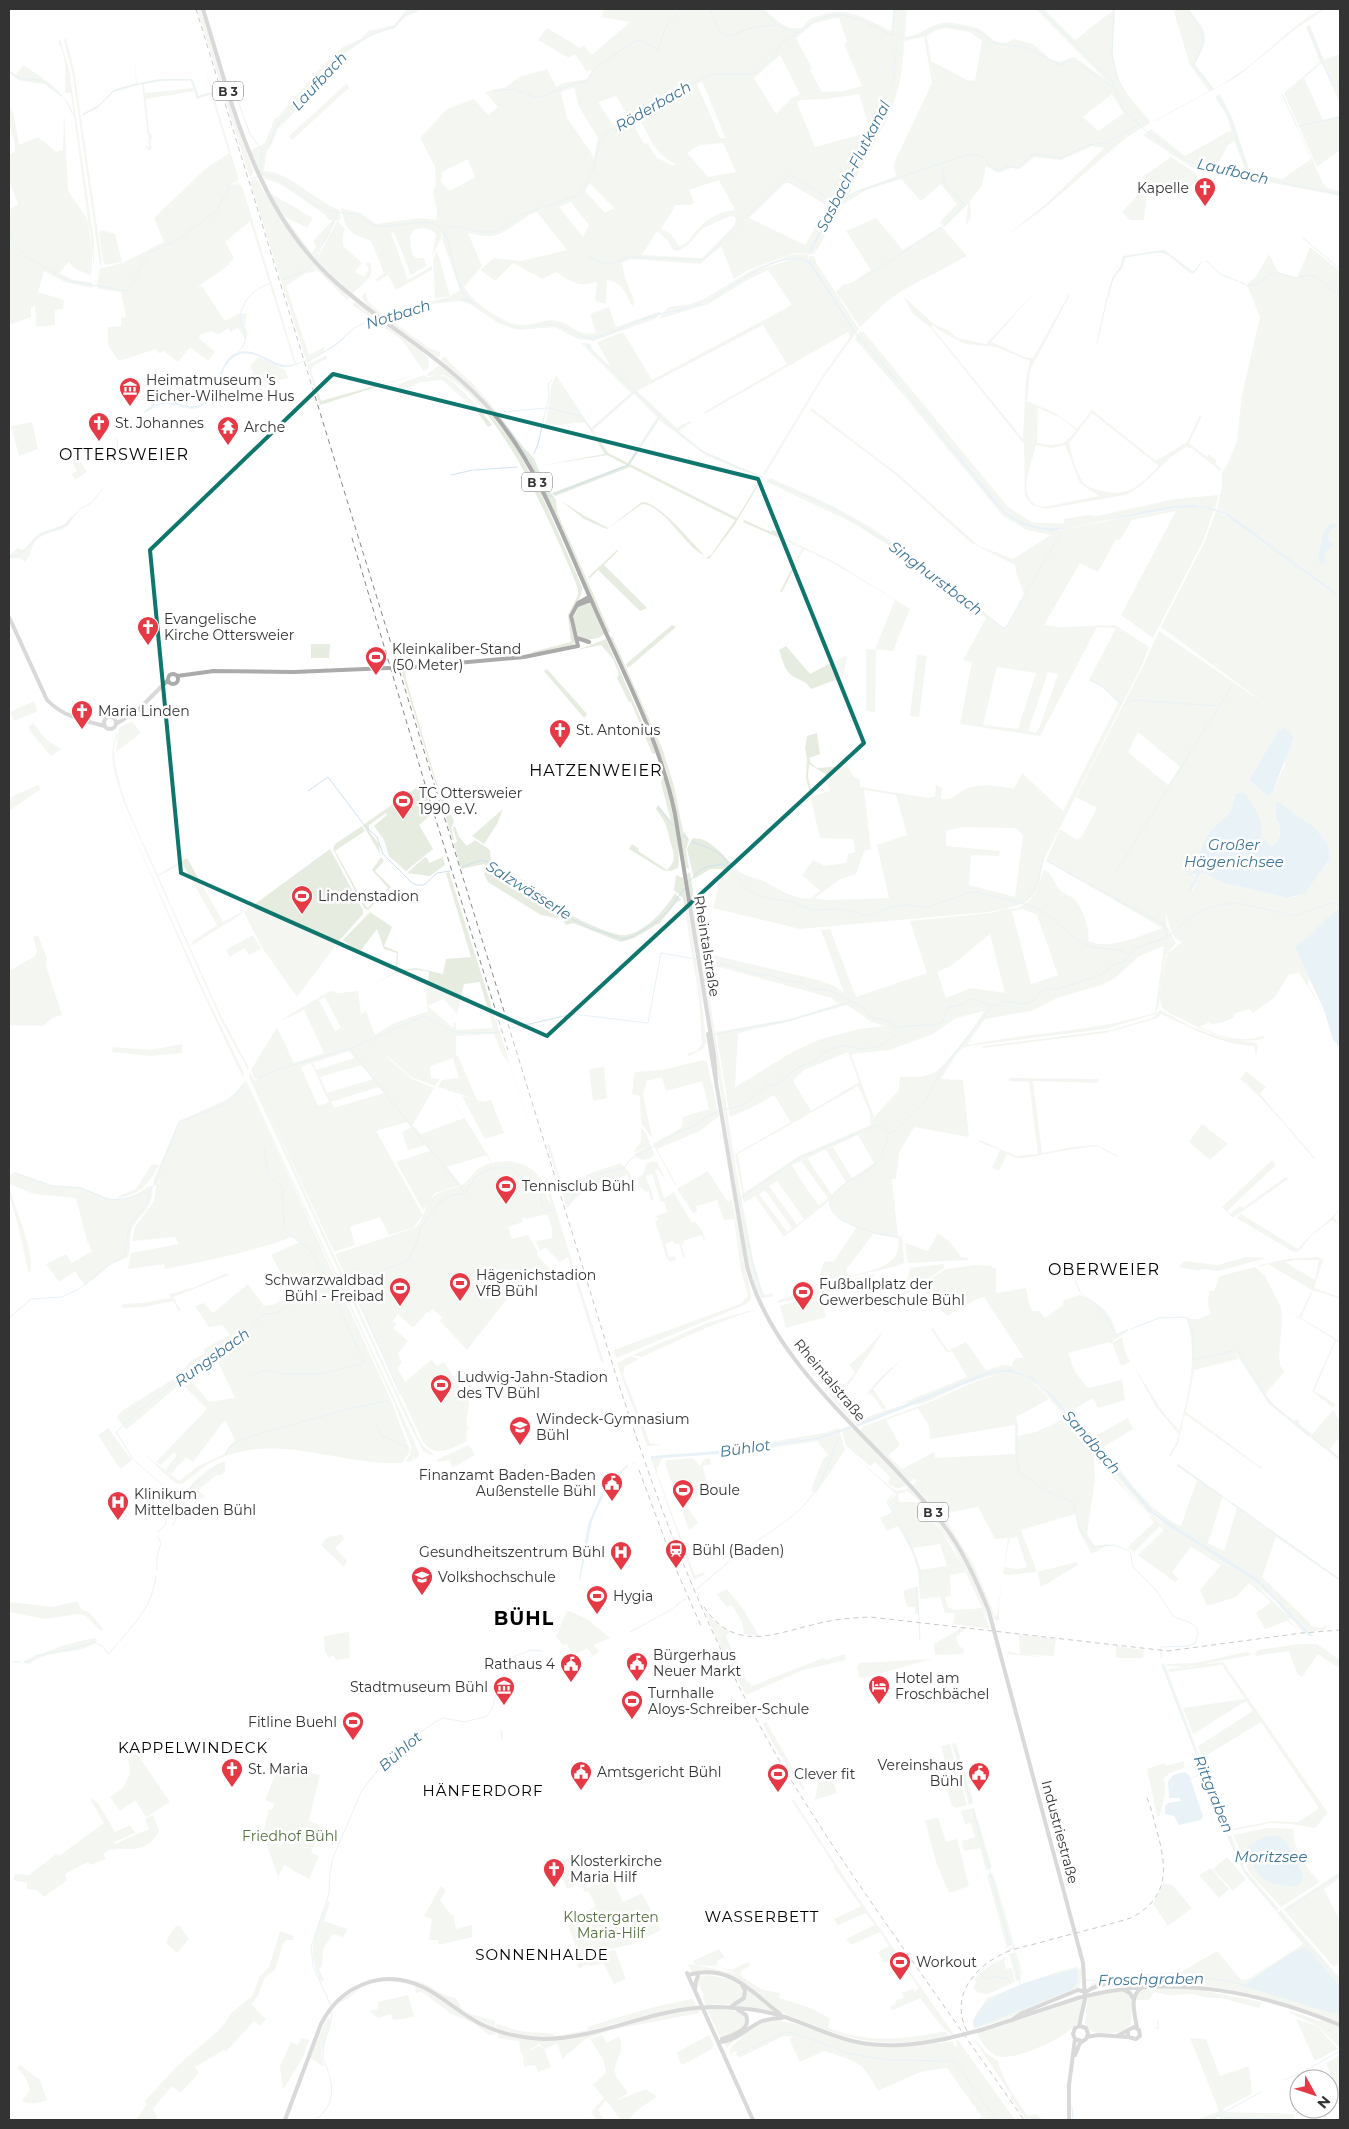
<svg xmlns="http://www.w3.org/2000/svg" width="1349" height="2129" font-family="Montserrat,sans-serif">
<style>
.green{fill:#e6ecdf;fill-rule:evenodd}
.water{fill:#cfe2ee}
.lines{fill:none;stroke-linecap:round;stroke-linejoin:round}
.stream{stroke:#cfe2ee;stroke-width:1}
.major-tunnel{stroke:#d6d6d6;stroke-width:4;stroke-dasharray:4 2;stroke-linecap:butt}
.major{stroke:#ababab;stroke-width:4}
.rail{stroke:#888;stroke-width:1;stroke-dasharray:5 4;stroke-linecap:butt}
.major-bridge{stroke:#ababab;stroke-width:4}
.marked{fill:none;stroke:#0f766e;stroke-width:4;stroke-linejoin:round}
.labels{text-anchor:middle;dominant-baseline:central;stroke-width:5;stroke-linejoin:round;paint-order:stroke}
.shield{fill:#fff;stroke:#707070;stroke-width:1}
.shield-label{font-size:12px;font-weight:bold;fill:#333}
.poi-label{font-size:14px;fill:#333;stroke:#fff;text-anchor:start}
.street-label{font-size:14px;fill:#333;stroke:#fff}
.park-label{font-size:14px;fill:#56703f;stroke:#fff}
.water-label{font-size:15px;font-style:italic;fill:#3f7597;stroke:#fff}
.neighbourhood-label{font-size:15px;letter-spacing:1px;fill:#000;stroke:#fff}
.quarter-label{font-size:16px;letter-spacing:1px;fill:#000;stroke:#fff}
.district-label{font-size:19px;font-weight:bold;letter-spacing:1px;fill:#000;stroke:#fff}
</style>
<rect width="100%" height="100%" fill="#fff"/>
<!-- green -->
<path class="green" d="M197,9h4l41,130 12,33 -3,4 -2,-1z
M407,9h14l-16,8 -10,11 -23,7 -28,19 -56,65 -10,9 -6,16 -5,7 -3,20c28,2 49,29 76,39l1,7 -2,4 -4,-1 -8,19 -11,15 3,1 18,-34 8,8 -2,6v11l19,17 -7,9 9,5 5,-8 -4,-6h5c6,15 -9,22 -18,31 -31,-27 -57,-55 -78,-90 -10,-17 -16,-35 -24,-53l15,-8 10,-25h2l45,-52 21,-19 17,-8 9,-8 25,-6zM264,178l18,7 42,29 5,6h4l-20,21 3,6 -4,6 -28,-37 23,12 6,-10 -43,-25z
M603,9h162c10,11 22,23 38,18 5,-8 9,-9 18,-12 26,-10 47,5 70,16l2,-22h14l-2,28c14,-1 20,-9 33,-13 8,-3 22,0 31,2 21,2 23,26 45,13l19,5 17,15 9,3 15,-5 32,23 -70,-71h8l31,31 40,-31c1,14 -3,29 -2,43 1,30 18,47 36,68l1,3 -23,14 -86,74 -35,25 41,-33 57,-55 -12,-2 -31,14 -27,-3 -14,12 -9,-1 -13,5 -12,-7 -4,20 -12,15 1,16 -5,8 2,-21 -24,23 -4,-5 17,-18 -16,-20 -20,17 -20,-22 -35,11 -27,17 -20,40 -5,7 -19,-1 -47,17 -14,9 -13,-33 -21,18 -70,-5 -8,4 3,15 10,25 -3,3c-6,-12 -10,-24 -25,-26l-1,24 -11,-3 2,-19c-20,5 -24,1 -41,-10l-14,7 -29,-16 -18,18 -15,-11 14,-12 27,3 46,-11 -30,-38c-17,5 -28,22 -45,24 -7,1 -17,-2 -24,-3l14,33 -18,21c8,15 42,39 59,38 12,0 22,-7 34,-4 16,3 20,16 39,12l-6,-19 19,-7 7,20 45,-16 -4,7 -63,23 -16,-2 -23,-12 -38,3 -19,-7 -28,-19 -10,-3 -27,3 -42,13 -5,-2 2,-3 61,-15 11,-7 -18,-51 1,-3 -4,-5 3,5 -10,21 4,-23c-5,-6 -17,-8 -23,-3l-3,5 2,18 4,4h8l2,8 -15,9 -17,-43 -3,1 17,47 24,-14v4l-36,20 -8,-15 -10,6 -3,-1 9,-7 -13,-32c-21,-8 -25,-9 -30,-33l19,5 16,11 44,-6 16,2 1,-8 -4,-22 3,-4 -1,-20 -15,-28 27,-29 27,-10 14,16 10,-8 -13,-15 21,-5 13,-10 28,-8 9,18 7,-4 24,-4 5,-9 -5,2 -12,-18 -6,4 -31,-18 9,-12 33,20 3,-3 9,10 38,-33 -28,-5zM834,18h5l8,24 -3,2 18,42 -18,5 -22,1 -12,-22 2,-2 -16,-30 17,-14zM945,28l24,4 13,8 -7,41 -8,-1 -36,-19 -4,-25 8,-5zM924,37l8,46 -37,78 -1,7 2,8 -47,18c12,-31 33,-60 45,-92 7,-19 9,-40 10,-61zM780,55l20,39 -8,4 -16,16 -22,-36zM702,81l23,56v1h-5l-23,-54zM574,87l5,20 19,31 -4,19 -27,-39 -6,-26zM859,94l11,35 -7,5 -48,13 -18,-44 3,-3 26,-1zM1112,94l12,19 -26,18 -15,-14zM616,96l12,20 -15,9 -15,-23zM638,117c13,20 14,36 38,47l-2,2 -17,-8 -10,-15 -3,1 -13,-23zM723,143l13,29 -28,5 -21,-24 13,-8zM468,159l7,18 -25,14 -9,-9 1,-10zM719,180l16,30c-14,1 -29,9 -38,20 -6,6 -9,15 -18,16l-8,-12 -10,-5 15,-24h15l3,-3 -5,-12zM785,183h4l39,23 -23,39 -56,-27zM590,184l24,24 -9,5 -20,-22zM571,202l18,23 -6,12 -24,-30zM730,216l5,1 1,4 -3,6 -31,31 -60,-3 15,-24 12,11 4,8 5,1 10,-6 15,-17z
M1173,9h16c19,25 21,27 6,55l19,25c15,-9 29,-18 42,-29 16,-12 51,-48 69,-51l-31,21 -57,47 -82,44h-2l56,-30 -19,-26z
M1310,25l14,35 16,-6v50l-18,-41 -18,15 19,42 17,-4v34l-23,17 -33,-74 36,-31 -14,-35z
M66,38l8,32 25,170 3,23 -2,3 -27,-190 -9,-36z
M60,40l9,29 25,173v23l-23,-172h-6c0,-18 3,-35 -7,-51z
M134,55l3,28 25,-4h31l6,17 12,-4 -6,-25 34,113 -8,4 1,2 8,-2 2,2 55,180h-1l-3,-7 -43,-138 -25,21 9,16 -8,9 -30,21 6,-2 23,35 13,-7 9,-1 -2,13 3,8 -3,5 -7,-11 -7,4 -3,-4 -10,7 -7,-4 -11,4 -1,3 16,14 -7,9 -18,-14 -12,15 -14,-11 -6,2 -2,-4 -37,12c-11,-16 -12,-13 -11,-34l13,-1v-8l5,-1 -5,-25 -23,-3v-4h-2l2,-6v-11l1,12 1,-12c29,-4 39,-15 64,-26l-10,-24 51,-49 24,-16 -18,-58 -14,4 -3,-8 -48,8 3,32 4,6 -3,4 2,7 -3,3 -4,-5 4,1 -7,-63 -28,8 -18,17 -14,7v-2l18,-10 14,-14 22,-7zM191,80l2,8 -48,5 -1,-9 17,-3z
M23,65c10,6 36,23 40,33l-18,-14 -23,-3 -7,-3 -6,-6v-2l7,5z
M347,83l2,5 -57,52 -3,-4z
M1282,93l41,90 4,5 13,3v5l-149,-29 -48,-32 8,-6 34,27 46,-26 -4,-14 -12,-19 5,-3 12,23 18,55 32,7 29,-20zM1234,141l11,28 -1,3 -27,-6 10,-20z
M9,103l5,13 5,29 19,-8 18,15 7,-2 1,-37 4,77c5,10 12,17 18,27 7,13 7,44 5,59l-17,-8 -5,-6 -10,11 14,7 17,2 3,2 -1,4 -27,-6 -21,-11 -6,21 26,8 -1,9 -8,1v15l-19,2 -1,-21 -4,1v10l-22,8v-115l9,-6 -9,-23v-26l6,-4 -1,-11 -5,-16z
M1171,157l23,15 5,7 -21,17 -10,-8 -7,5h-14l-3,27h-14l-8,-8 27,-29 -7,-6z
M256,178l27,45 19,26 47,48 -1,4 -35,-35 3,5 -12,3 -18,12 23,69 15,-8 1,5 -18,11 -57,-181z
M876,218l27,32 38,-24 26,30 -64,34 -18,13 -25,24 -24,-35 7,-7 10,-3 18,-12 -25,-39z
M101,230l14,4 7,28 -16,3 -3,-3 -4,-30z
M1310,247l30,24v325l-106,-78 -17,-9 5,-22v-15l6,-9 9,-22 5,-46 18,-78 -13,-32 10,-10 12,-21 9,18 19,6z
M437,250l13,46 -15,3 -2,-39z
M1164,250l30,22 8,-11 -8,13c-12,-4 -18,-16 -29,-20 -11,-3 -29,2 -40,4l-2,9 -8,9 -8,21 5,-19 8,-11 3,-11z
M800,254l8,1 1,7c-27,-17 -80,28 -105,39 -13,6 -28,8 -41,11l6,-5 21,-3 14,-5 50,-30 37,-14z
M809,256h5l3,8 42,65 -36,49 -58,97 -2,-1 58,-96 29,-41 -2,-5 -145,83 3,-4 81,-47 -24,-39 -126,66 40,37 12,-7 3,1 -12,8v2l25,20 58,25 -29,49 -25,33 -3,-1 5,-3 24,-35 -105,-53 -75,29 -3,-3 74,-28 -19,-10 -68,11 66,-12 -20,-32 -40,4 7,-42 4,-9 35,53 40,-35 -50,-50 10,1 1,6 20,19 -15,-27 26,-10 29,48 140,-75 -24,-35 -19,9 -41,25 -49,15 3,-4 42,-12 41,-26 17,-8 33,-11 16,5zM634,394l23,23 -29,46 -20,-10 -15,-23zM659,420l48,36 54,22 -24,40 -107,-54z
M1043,283l-52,59 36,16h6l36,-64 1,1 -40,75 -3,31 30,13 20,15 15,-19 64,51 31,-19 13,-27 2,1 -13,27 18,14 2,-3 8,7 -2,3 7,5 -2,2 -27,-22 -7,-2c-23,12 -38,39 -61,48l-80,14 -13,-4 -7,-9 -1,-52 -94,-117 -17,-13 -9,-17 31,28 13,5 9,8 29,6zM932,325l15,10 19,9 31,3 33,14 -4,18 -3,60 -92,-113zM1038,408l22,9 16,13c-10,16 -21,17 -39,13zM1092,413l67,53c-18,18 -30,32 -57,25 -8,-2 -16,-3 -20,-11 -7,-10 -10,-25 -13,-37zM1036,445l15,3 14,-3 15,38 19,13 -55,11c-31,-4 -12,-42 -8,-62z
M364,292l2,2 2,7 7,7 54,40 11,4v4l-3,1 -66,-48 -9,-11z
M356,302l65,48 7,8 1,9 -4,4 -2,-1 -21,-30 -48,-34 -1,-3z
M860,331l2,2 1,-2 145,176 24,15 9,1h23v-4l24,-4 9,1 78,-17 44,-4 -4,13 -17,-3h-16l-120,24 -26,-2 -16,-5 -19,-15 -71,-87 -69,-80 -4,-5z
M856,336l46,51 94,118 22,17 19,7 23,1 124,-23h19l11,3 -10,29 -51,99 -32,-23 55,-104 -44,9 -12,20 -4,-1 -18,33 -18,-9 -36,62 16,2 55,-2 34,22 -8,20 -96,190c-3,9 -4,19 -6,28 -7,22 -32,23 -51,27l-188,17 -87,-21 10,-39h-13l-16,10 -7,-30 5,-10c19,-4 36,24 49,34 7,4 15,5 22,8 15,7 33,21 51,17l-2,-1 8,-6 -18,-16 11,-15 12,6 21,-3 2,-9 7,-2 -2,-13 -33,-1 -14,-61 1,-18 -2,-11 2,-12 10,-3 3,21 -11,4 2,5 6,5 30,-2 7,11 6,3v7l68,11 7,-2 1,-11 6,3 -1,11c11,2 16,-6 25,-10 13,-6 35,-3 48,0l8,-16 41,38 55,-108 -15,-15 -14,-8 27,-52 -19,-1 -57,109 -80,-12 12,-62 -9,-2 23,-42 -92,-69 -41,-26 -86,-41 3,-4c24,11 48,20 70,32 60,31 111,77 164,118l3,-3 17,-31 -7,-18 -2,-11 -45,-23 -74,-67 -86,-65 1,-2 87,66 81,72 34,13 38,-24 -24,-5 -24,-14 -96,-117 -52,-60zM997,667l39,6 -18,56 -35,-4zM1048,672l10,2 -18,52 -4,7 -8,-2zM809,764l16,10 5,17 -17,5 -5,-19zM864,790l32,5 11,40 -30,10 12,53 -62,2 -12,-2 25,-19 16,-5 8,-23 7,-2zM963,827l52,1 8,7 -8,62 -46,-12 2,-30 28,1 1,-5 -54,-5v-15z
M327,355v4l-13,6 -3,5 10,31 100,-28 -101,32 -13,-40z
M258,357l27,13 3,8 -9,2 -3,4 -3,-2 -4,1 1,5 -4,-7 -8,3 -1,-4 -4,-1 -3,-4 4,-2 -4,-7z
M443,357h3l3,5 24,22 17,19 34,45 10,10 10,25 12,17 1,12 53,120 -2,1 -76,-164 -42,-62 -27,-28 -22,-19z
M440,365l31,26 40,48 29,52 42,96c1,11 -8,16 -11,26 -3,9 2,19 4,28l-2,4 -37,9 -4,-2 39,-10 -3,-27 10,-20v-6c-7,-20 -16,-38 -24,-57 -23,-49 -61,-130 -110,-157l-17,1v-2z
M424,375l3,3c5,-1 11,-4 16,-2 14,5 40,37 49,49l-4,2 -12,-17 -34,-30 -21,2 -21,9 -2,-4 4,-4z
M32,422l6,27 -19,7 -8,-30z
M73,445l10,15 -2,2 6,10 -12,8 -3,-6 5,-3 -4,-8 1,-2 -6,-11z
M560,500l23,15 25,13 34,-26c16,-1 50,41 62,53 -17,-6 -41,-51 -62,-51l-35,25 -23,-10z
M1216,511l16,8 108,79v315l-32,68v4l14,24 -23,-36 -10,1 -14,23 -22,16 -4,-4 -13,4c-3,8 -15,10 -24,11l-3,-2 -9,5c20,10 42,16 64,9l1,2c-30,9 -59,-6 -85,-20 -6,-3 -17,-6 -19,-13 -3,-10 3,-35 4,-46l3,-6 14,-11c-12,-4 -14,-22 -17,-33l2,17 9,17 -11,13 -6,48 -4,10 -50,15 -137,17 -5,2 -8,8 -14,23 22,1 6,57 -55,-10 -15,26 -3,26h-4l6,58 4,-1 2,26 -3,3 -84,20 7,-23 10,-1 23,-34c-16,-5 -24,-10 -28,-26l-45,36 -29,-41 -11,7 -9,-49 56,-32 -17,-27 -23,13 -21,9 -14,-85 75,-13 47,-15 -6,-6 -127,-35 -1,-10 114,27 16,6 10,7 -23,-63 9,-1 26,68 71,-24 -17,-52 80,-8 16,-4 12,-1 11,-7 7,-8 8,-24c8,4 10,14 16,21 4,4 9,5 13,8 9,8 18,33 15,43 23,10 53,-6 75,-13l-117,-67 14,-32 17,11 5,-4 15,-28 -21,-11 69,-135 14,-31 112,77 -110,-81 44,-86zM1279,730l6,34 -12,27 -7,4 -15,-13 -1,-4zM1138,732l42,35 -12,18 -40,-33zM1244,792c9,13 17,27 17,44l9,9 3,1 7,-9c-1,-12 -3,-22 -4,-34 19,13 46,24 53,46l-33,48 -8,1 -64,-15 -20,-10h-3l-9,19 -3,-3 8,-13 -8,-2 10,-6 9,-34 16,-13 10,-17 1,-10zM1022,909l15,6 21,60 -27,9 -19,-73zM990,934l15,59 -35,-5 -24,10 -9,-26 14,-6zM1161,947h3l-9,65 -4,2c-59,18 -121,18 -182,31l-2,-1 18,-25 46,-8 26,-13 47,-14 11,-6 23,-21zM847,1005l23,16 15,5 -26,3 -38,10 -25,11 -61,37 3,-54 45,-10zM984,1011c-4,10 -39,55 -49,61 -11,6 -23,5 -35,5l-1,13 -25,27 -23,-63 39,-4 43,-16 23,-16zM848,1052l11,30 -48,29 -18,-30 11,-11zM858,1086l11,24 2,15 -72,31 -55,37 -6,-39zM858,1135l16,28 -22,15 -19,-31 -7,3 20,32 -14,13 -25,-37 -6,3 27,37 -9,8 -19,-27 -8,-14zM777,1181l27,38 -7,6 -28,-39zM765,1190l27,38 -5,4 -28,-38zM873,1234l25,4c6,28 -28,33 -49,38l-3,-6z
M72,515l1,3c-6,15 -22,11 -34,20 -9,6 -7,17 -14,24l-6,-4 -10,1v-4l9,-7 5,2 16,-17 25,-8z
M744,520l27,12 2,-2 6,2 -1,3 57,27 75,47 -17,42 -18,-2 20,-49 -62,-37 -29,-14 -22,43h-2l22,-44 -59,-26z
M617,550l1,1 -14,14 43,43 -7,3 -42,-41 -9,9 -1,-2z
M588,602l4,3 13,29 -7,4 -13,2 -7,-5 -5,-17 6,-12z
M672,625l4,2 -48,41 -2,-4z
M612,636l50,112 12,38 9,45 6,8 -3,11 3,19 -3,-1 -11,-63 -8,-33 -57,-135z
M606,639l50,114 -1,1 -3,-1 -21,-51h-2l-12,-24 2,-4 -6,-15 -12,-14 -24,5z
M311,644h19l-1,14h-18z
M786,646l24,28 37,-19 -4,22 -32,12c-7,-11 -14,-8 -22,-16 -6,-6 -7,-16 -10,-23z
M866,649l10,1 -1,62 -9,-1z
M917,655l10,1 -8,61 -9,-1z
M401,669h4l1,10 30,102 17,38 1,3 -3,5 3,12 -1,2z
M547,669l40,45 -3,4 -40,-47z
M34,701l4,10 -24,10 -4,-9z
M132,721l9,12 -25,19 3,-24z
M33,723l13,16 15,10 -10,7 -21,-25 -2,-4z
M116,732l2,3c-1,4 -3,8 -4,12 -2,14 9,48 14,62l93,207 28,52 -1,2 -26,-48 -95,-212c-7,-19 -17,-43 -14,-63 1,-5 3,-10 3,-15z
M663,775c8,11 19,79 15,93l-7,3 -8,-1 -34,-21 3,-5 7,5 -1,2 29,19c10,-10 7,-17 3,-29 -3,-15 -5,-20 -14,-32l2,-4 13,16 -10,-38z
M423,783l9,31 -13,11 14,24 -27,22 -17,-15 -5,-16 -10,-14 13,-11 -1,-2 -17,12v6l10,13 1,10 -17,-29z
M38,785l3,4 -32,22v-13z
M115,794l91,202 38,77 -1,5 -48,-102z
M503,809l-6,15 -13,20 -12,-8z
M362,826l3,5 -30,20 32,57 21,-20 -16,-18 9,-13 3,4 -9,10 16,16 -23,23 -4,-2 -31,-59 2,-5z
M455,826l4,11 8,9 8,-6 15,10 1,11c20,13 42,25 62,39 5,3 8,9 14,13 11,6 48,25 60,22 19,-4 39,-26 48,-42l6,7 -5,3 -16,20 -26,15 -13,4 -48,-19 -7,2 -3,-6 -22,-4 -53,-33 -4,-8 3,-8 -3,-2 -23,5 -7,-25 3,-3 -4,-13z
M330,849l33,61v4l-25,28h-3l1,3 -39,52 -36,-51 -17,-34z
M425,857l3,2 1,4 14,-6 2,8 -15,11 -23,-3z
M187,858l36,64 19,-10 1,1 -52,33 2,-5 24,-16 -35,-62 -23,13v-2z
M449,872l155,490 -2,1 -2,-4 -32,-102 -8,5 -15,-15 -5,4 -4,-10 16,-3v-10l-5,-14 -21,5 -1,-2 -3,1 1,4 -15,5 4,12 16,-4 10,17 -1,3 13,14 -44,31 -39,50 -27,-29 2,-4 -10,-8 -3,4 -2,-1 -12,14 -3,1 -14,-13 -6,8 5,1 -4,5 15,13 -10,12 4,10 -5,5 8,14 25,-21 2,-1 5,6 7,-4 25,40 -3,24h2l-2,12 1,3c-15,7 -31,18 -44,1l-88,-188 80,-26c11,-11 8,-21 17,-30 8,-9 18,-7 28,-12 7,-3 11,-11 17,-16 15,-12 43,-12 58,2 10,9 10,24 16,33l-6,-22 2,-1 -38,-119 -7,-8 -8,-21 -38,2v19l2,1 19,44 -39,-13 4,-7 17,-2 -6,-20 -23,8 1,12 9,1 -5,7 -24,-9 -26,-23 6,7 21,18 22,9 -23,40 -4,-6 -31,9 47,84 -10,13 -24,7 -9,-18 -30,10 5,18 -21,7 -79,-169v-3l3,-1 -4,-1 -3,-8 26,-43 17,36 30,-10 -20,-43 -23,11c4,-5 40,-24 49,-30l10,2 18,-2 3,24 5,-4 9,24 17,-11 36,-13 -2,-13 3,-26c-24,-7 -42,6 -62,16l28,-16 2,-19 -13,-4 -7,-20 -18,24 -16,-13 27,-28 22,15 -8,19 14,6 -1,19 19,-3 27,6 3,-15 25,-2 -25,-84zM480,982l13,46 -37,2v-7h-2l-1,5 -25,-22 15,-7 14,15 7,-30zM325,997l16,31 -6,3 -16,-31zM349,1051l6,7 -39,12 -3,-7zM311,1063l18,39 -11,4 -17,-39zM361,1065l12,14 -46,14 -7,-16zM379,1087l5,6 -50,15 -3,-6z
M690,872l46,297 17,90 9,31 3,5 6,-2 2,1 -1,3 -12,1 -13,-38 -54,-344 -6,-42z
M676,875l7,3 18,113 5,52 -3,6 -14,7 -2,-2 10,-3 5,-7 -3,-45 -16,-101 -9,-8z
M38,935l9,23 -1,8 16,49 -10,3 -9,8 -34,-1v-54l26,-15 2,-5 -4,-14z
M253,935l8,13 -12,7 -5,-7 -14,9 -4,-7z
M1160,1010l34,18 28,10 34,5 2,2 -2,12 -2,-11c-35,-2 -62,-18 -93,-32l-3,4 -53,15 -122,15v-2l128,-16 41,-12z
M182,1044v9l-32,3 -38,-4 1,-5 37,3z
M703,1060l4,3 12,53 -19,15 -43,18 20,37 -1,1 -23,-43 26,-15 3,-2 1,-10 26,-8 -7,-28 -36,10 -4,-14 -15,4 -4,13 9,44 -11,-15 -1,-27 -8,-2 2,-19 1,-3 27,-2z
M604,1067l3,31 -14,3 -4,-32z
M1246,1071l20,16 -6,7 55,64 -1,1c-24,-27 -46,-57 -74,-80z
M250,1072l150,327 22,46 10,8 1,3 -10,-5 -12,-23 -162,-351z
M1009,1078l89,1v4l-65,-2 9,72 31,-6 24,-2 21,11 -1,1 -20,-11 -24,3 -49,9h-7l-10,-4 -8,17 -7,-3 8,-18 -21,-8 1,-2 36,16 22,-2 -9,-72 -20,-1z
M246,1080l168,361 5,14 -4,5 -2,-5v6l-8,1 5,-7 1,-9 -18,-46 -145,-313 142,311 20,53 -8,12c-66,3 -127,-34 -192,0 -11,6 -18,15 -28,21l-7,-1 -31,-29 35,27 19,-15 25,-11 12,-15 -10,-20 -32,42 -7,-5 -15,17 -6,-4 12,-15 -3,-3 -13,13 -5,-3 51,-53 -23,-23 -2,-3 7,-5 20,24 26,-4 -18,-38 -30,18 -61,52 -9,-13 6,-7 52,-32 16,-17 14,-8 -1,-4 26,-14 -8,-10 -13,2 -14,-21 9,-3 9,10 35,-29 16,22 9,-1 19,-12 -21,-38 29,-13 -8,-5c-42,15 -84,24 -127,32l-1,-5 -36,5 3,-16 48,-9 -4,-7 -43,4 3,-14 19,-26 2,-15 -2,-2v-5l25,-58 45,-20 11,-8z
M448,1091l44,71h-1l-5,-7 -39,12 14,18 -26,8 -12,17 -27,-48 34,-11 -5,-6 -17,5 -6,-18 12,-6 7,8 43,-16z
M462,1096l22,6 7,-2 13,33 -19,6z
M720,1113l23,141c0,13 10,39 8,46l-7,5 -128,53 -2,-8 126,-46 8,-8 -7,-26 -7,-51 -10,1 -7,-20 -21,6 1,6 -4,1 -16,-24 31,-18 19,30 5,-1 9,54z
M1202,1124l26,20 -18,16 -21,-18z
M641,1128l5,5 8,21 -2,3c-7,4 -13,4 -18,-3l13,-7 -12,5 -1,-1 7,-9z
M547,1145h3l14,49c11,-4 15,-15 25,-20 10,-5 21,-6 31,-11l9,9 4,10 -3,2 -3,-9c-30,8 -39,8 -60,33z
M1272,1160l4,5 -49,46 3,3 10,-8 3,2 43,-31 2,2 -55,39 -11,-11z
M652,1161l5,1 7,14 -1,1 -5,-8 -3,1 9,28 9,-5v-2l19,32 3,-1 7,8 3,10 -1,1 -2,-6 -19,6 1,5 -4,-4 5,14 -2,2 -4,-15 -4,1 -2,-3 -8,3 4,13 6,-1 1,4 -6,2 -3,-3 -12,-38 3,-1 -2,-4 11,-4 -3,-10h-3l-9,-28 -6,2 8,24h-3l-2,-9 -3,1 -6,-5 -3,-9 6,-4 3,-9h-1z
M152,1164l7,1c-10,19 -18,29 -40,33v-2l17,-7z
M15,1172l36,13 29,2 30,12h12l15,-5 12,-8h3c3,23 -12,25 -20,43 -3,9 -1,19 -4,28l-18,8 -25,21 -10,-15 -16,11 -13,-18 20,-10 6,9 20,-12 -5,-10 -11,-43 -42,-4 -25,-10v-9z
M9,1188c5,16 29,73 20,86l-11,-49 -9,-30z
M1340,1208l-6,10 6,7 -8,-5 -21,16 -12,15 -5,1 -58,-34 5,-4 57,35c12,-16 29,-25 42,-41z
M938,1233l11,8 12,16 7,1v2l-60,3 -3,-20 23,8z
M1246,1257l20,1 -47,13 -17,-2 -3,2 -20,-4 5,-6 34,4z
M1317,1257l6,3 -9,28 26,9v2l-27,-9 -12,28 39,23v2l-4,-2 -22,50 22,13 -3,4 -21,-17 23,-51 -52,-32 16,9 13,-27 -44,-26 -9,3 1,-2 28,-6zM1295,1260h24l-4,20 -30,-18z
M944,1264v4l-41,28 7,-28z
M975,1265l17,1v2h4v25l30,-5 4,19 3,4h6l6,7 18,-13 1,-5 16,-5c21,9 30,16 37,39l12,-6c-4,9 -15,8 -18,16l-2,-2 -41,11 7,19 13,16 34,-8 3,20 -27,8 -5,-10 -22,13 22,26 35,-19 5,11 -30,18c24,31 43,62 78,79l16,-46 -20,-14 1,-2 45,32 -15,47 16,8 13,-43 -6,-4 1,-2 108,77v2l-64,-44 -14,40 49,47 -1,2 12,2 5,-3 -1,5 -17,1 -51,-52 -103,-66 -105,-121c-15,-15 -31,-24 -52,-22l-87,34 -4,-2 -24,8 -10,-14 -6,-3 15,-17 21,-18 -30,31 14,20 80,-32 -15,-26 -5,2 -16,-24 2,-1 15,23 18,-9 20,28 16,-5 11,1 -1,-3 4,-5h8l-40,-61 -9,3 -28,16 -28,-30 27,-17z
M1255,1267l10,9 16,32 1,12 -3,36 1,9 4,7 -19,22 8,10 21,17 3,-2 3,3 -1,2 13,10 -3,3 -40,-33 -34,-52 3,7 -44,11 -8,42 76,56 -1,1 -75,-54 -2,1 -6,28 -8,13 -1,-1 7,-13 3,-9 -23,-27 -24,-44 30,48 17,20c10,-37 19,-74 8,-112h12l11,-5 -1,-6h-1l1,-17h5l6,-15z
M227,1273l2,2 -56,22 8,14h-2l-6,-10 -28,6 -23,1 1,-4 19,-1 29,-5 -1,-4 25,-7z
M874,1274l1,2 -10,2 1,4 -35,7v2l-11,3 6,23 -40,11 -6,-22 37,-11 -40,8 2,-3 41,-13z
M756,1310c-38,11 -77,30 -114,47l-9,-2 74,-32 41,-12z
M881,1333l1,1 -34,52 -3,-1 10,-12 -6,-8 18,-16z
M1122,1337l2,11 6,14 -9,4 -9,-23z
M631,1356l8,3 -14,7 -2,8 27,69 12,2 -15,1c-9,-28 -21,-55 -30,-83z
M1001,1371c17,0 30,6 43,17l112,130 98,61 17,15 34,38h-2l-13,-14 -1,2 11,11 -13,-10 -22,8 -9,-16 15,-11 -22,-19 -13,14 -29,9 -7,-16 21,-25 -30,-18 -19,25 6,7 -3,3 -37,-27 26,-25 -4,-4 -26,26 -6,-5 26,-25 -60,-66 1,23 -8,55 8,12 14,-2 -17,10 -13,-23 -3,-17 -55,16 16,42 40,-10 1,3 -37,22 -4,-15 -28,3 -6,-1 -4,32v14h-5c-19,-50 -44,-96 -81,-135l4,-4 -4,-3 -1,3 -2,1 -50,-51 4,-5c19,-7 37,-13 55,-20 25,-8 62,-32 88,-31 18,0 31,11 42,24l-33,18 2,9 -1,10 19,-4 30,-14 80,95 20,15 86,53 37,36c-37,-49 -98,-65 -142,-105l-101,-118c-38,-40 -84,-7 -124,10l-11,1 69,-28zM918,1408l11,18 1,13 85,-14v29l-80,4 -1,-6 -32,17 -14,-13 12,-11 -14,-25zM978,1507l17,32 13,-1 -11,77 -2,1 -22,-53 -31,-49zM1017,1537l10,30 -11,2 -12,-2 6,-29z
M837,1381l10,6c-9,15 -2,24 8,35l28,-11 26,-7 -52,20 -3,-1 -25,-28z
M1332,1411h2l6,10v16l-10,12 10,9v3l-30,-24z
M108,1428l24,32 -12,9 -22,-34z
M838,1428l2,2 -16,6 -66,10v-2l67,-11z
M852,1428c12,7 22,22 32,32 47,49 86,95 105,162l-36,-76 -32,-43 -15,-13v2l-8,2 1,8h19l24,30 24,40 -16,3 1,21 -6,1 3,10 7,3 27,-2 8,21 -37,-5 2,-11h-10l-5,-16 -20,2 -2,-28 -6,-19 -14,-26 -11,5 -7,-13 13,-6 -5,-10 8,-8 -49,-44 46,39 5,2 9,-2 1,-3c-11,1 -9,6 -20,-3l2,-4 -1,-3 -14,-14 -5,4 -24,-20 -4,-15zM940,1544l7,22 -27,4 -7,-22z
M840,1432l5,18 -29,43 -1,-1 4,-9 -5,9 -3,-2 12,-31 5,-4 -11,-14 -58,9v-2l61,-9z
M469,1445l6,10 -23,13 -2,-8 -12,2 -2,-2z
M664,1456l-7,12v5l38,103 9,-4 1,2 -11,6 -43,-121z
M693,1458l7,8 4,-7 6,-1 1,6 -8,2 6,26 -25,10 14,21 -9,7 -24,-66 2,-4z
M225,1461v10l-4,4h-4l-17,13 -1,3 6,5 -3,3 -7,-1 -4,-7 2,7h-6l-4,9 -3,-2v-3c10,-19 24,-33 45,-41z
M342,1534l2,5 -9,9 12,13 -3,6 -23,-22 3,-3 -1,-1 5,-4z
M918,1586l1,28h-4v-7h-8l-4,-16z
M727,1589l16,20 16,27 -15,-2c-1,-13 -5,-19 -13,-29l-4,2 -11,-13z
M77,1601l4,8 9,4 13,16 -2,2 -15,-15 -8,-2 -33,5 -36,-7v-10l45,5z
M569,1611l18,8 23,19 -16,7 5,7 -6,4 -6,-8 -17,9 -3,1 -2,-2 6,-3 -4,-9 -4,1 -7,-8 10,-25z
M706,1613l12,11 12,8 -4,4 21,46h2l3,4 71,-28 3,2 19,-6 1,3 -1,3 -42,10 -57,25 -28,-53z
M959,1628h7l-10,9 3,9 5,3 -1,5 -28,1 -1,-11 24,-14z
M349,1632l1,26 -14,2 -3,-5 -4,3 -4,-7 -1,-15z
M1019,1635l37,4 -2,17 -31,-2 24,4 -39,-4v-3l12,3z
M95,1638l2,3c-15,15 -50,7 -67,23l-6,-1v-2c26,-11 43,-18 71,-23z
M1299,1644h18l23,16v9l-22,-15 -16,23 -5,-3 -8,-23 -33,5 -1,-2 3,-4z
M1116,1646l28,4 -1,8h-27z
M1246,1652l4,1 1,2 -61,12 -23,-1v-2l29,-1z
M932,1659l-69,19 -4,-1 -2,-10 2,-4z
M1223,1662l105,151 -13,15 -23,-4 -22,-1 -39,8 -1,-4 2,2 40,-8 26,1 21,-14 -58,-86 -59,36 -4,-12 55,-35 -7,-10 -53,33 -10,-26 62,-9 -23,-34 -53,7 -1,-3z
M1161,1663l4,2 49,129 16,37 -4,1z
M766,1722l39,67 -2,1 -30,-46 -10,-21z
M956,1743l17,57v3l-4,2 -17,-59 -1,-2z
M950,1744l17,61 -11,3 -4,-2 -5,-16 3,-12 -9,-32z
M137,1754l33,48 -24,15 -11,-17 -15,11 -10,-14 13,-9 5,-11 2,-1 -1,-14 -3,-2z
M1184,1761v7l-14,5 -6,5 1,16 -5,22 -3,1 -10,-48 18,-6 1,3z
M300,1762l-3,8 23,5 -11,46 13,5 -11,26 8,4 -10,23 -25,-14 -6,12 -15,-44 6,-24 3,1 2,-6 -9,-4 12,-29z
M827,1781h6l4,12 -22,7 3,-16z
M89,1797l9,6 17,29 15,-7 5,8 -21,9 1,2 34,-15 -4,-10 8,-4 6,16c-17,31 -39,9 -56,23l3,5 -16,6 -2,-3 -23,12 2,6 -23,17 -7,-7 -10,-1v-6l-14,-3 2,-6 14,1 27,-21 3,2 45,-33z
M794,1800l59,90 102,146h-2l-9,-7 -24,-31 -29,13v-5l5,-2v-4l8,-2 -2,-5 1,-2 2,1 8,-4 2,4 4,-4 -22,-31 -13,6 -6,-11 11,-6 -9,-14 -29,13 -5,-6 29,-14 -9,-12 -28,12 -4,-6 27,-13 -27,-38v-3l-42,-64z
M974,1808l18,59 -6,4 -6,-23 -16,3 -2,-10 13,-4 -4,-14 -6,1 -4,-13z
M938,1817l8,25 11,-3 12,47 -20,7 -12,-28 -12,-44z
M1268,1828l25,1 2,15 15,28 10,10 -39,25 -32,-35 -16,-37zM1287,1843l8,18 6,8 -10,18c-27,-7 -31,-7 -44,-33z
M1231,1835l14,34 34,40 -3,2 -31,-37 -17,-37z
M573,1857l15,31 23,-11 12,25 19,-9 19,37 -28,14 -32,7 -3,-2v4l-8,3 25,-6 11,29 -12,5 -11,-21 -12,3 -4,-2 -8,5 -2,-5 9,-5 -1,-4 -5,1 -12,-30 14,-7 -2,-4 4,-2 1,1 1,-2 10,-6 -8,-15 -3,1 -5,-9 -13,6 -9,-22 6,-2 -1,-4z
M1227,1857l19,22 -13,12 -20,-22z
M1211,1868l18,21 -10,9 -20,-23z
M1340,1872v6l-16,11 16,32v42l-6,4 -51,-58z
M993,1873l22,75 -13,6 11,-8 -1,-2 -5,4 -20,-73z
M1164,1883l8,2 20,23 -24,18 -15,-22z
M441,1886l5,5 -6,9 12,16 2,-1 2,14 16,-4v12l-33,8 -1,-5h-9l3,-21 -8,-3z
M328,1901l2,1 -6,19 24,8 -5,8 -10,-3 -10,15 -1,17 -3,3 5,11 -3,2c-16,-34 -6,-49 7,-81z
M1281,1910l59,68v45c-81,-34 -161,-48 -249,-37v-3l42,-8 48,-3 36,-21 24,29 8,-1 54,-35 -26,-31z
M176,1926h4l9,13 -12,14 -11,-10 4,-9z
M280,1931l14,5 -1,4h-7l-3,4 -8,26 -10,7 -7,19 -7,8 15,15 -6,7 -6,-5 -28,31 -2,-2 -29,17 4,6 -19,20 -8,-7 -19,23 5,11h-22l11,-16 -2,-3 32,-35 41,-35 9,-10 4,-8 21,-17 8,-20 9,-9z
M719,1949l5,8 -6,3 -2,6 16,4 16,-8 2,4 -9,5v3h-3l-22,-8 -20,-1 46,10v2l21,13 17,3 -1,5 29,9 22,11 -2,10c40,15 72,12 113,4h5l4,5c-63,10 -90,8 -149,-17 -8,-4 -17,-5 -25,-10 -10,-6 -17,-15 -26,-23 -17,-14 -37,-13 -58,-15l-4,-8 8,1 -3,-4z
M1016,1952l6,21 -2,7 -4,1 -6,-25 -3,-1 -22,12 -17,17c12,-17 29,-26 48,-32z
M1007,1957l2,1 -5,2 2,9 6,-1 3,14 -27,12 -9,-1 -6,-5 3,-6 -1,-3 4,-5 13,-10z
M1076,1967l5,3v12l-3,6 -70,30 -34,11 -1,-9 14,-22 70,-26z
M708,1975l21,4 13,8 1,10 -10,7 -28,1 -2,-12 -6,-12 3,-4z
M415,1979c14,5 28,18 41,19l6,11 5,4 28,8v6l-26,-11z
M378,1981c8,0 16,-1 24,0 35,7 60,40 93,51l1,2 -7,1 -16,-12 -23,-10 -25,-19 -4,-2 -5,1 -1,-7c-14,-4 -32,-8 -47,-2 -9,4 -17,13 -25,18l-3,-1 22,-15z
M745,1988l32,26 -42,-8 9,-7z
M1173,1988h18l71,14 -3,6 -38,-10h-13l-14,-4 -26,1 -14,-3 -5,8h-13l1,-7 6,-4z
M1122,1991l7,3 3,7 -1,23c-12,12 -26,11 -41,7l-5,-8 2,-24 3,-2z
M408,1995l6,22 -21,3 -2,-6 -13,4 -9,-7 9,-2v-7z
M693,1999l3,6 -2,1 -35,6 -82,22 -21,2 32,-6 -1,-3c35,-11 70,-22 106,-28z
M1083,1999c-2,8 -1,20 -7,26 -12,13 -62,37 -79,31 -10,-4 -15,-14 -20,-23z
M710,2008l27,3 8,5 1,5 -5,9 -21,8 -13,-29z
M700,2009l-1,4 -88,17 -27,10 -20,17 1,2h-2l-6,-16 -12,6 -6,-5 -15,9 15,-7 5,3 7,18 -13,5 -3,-7 -11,2 -1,-13h-2l-2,-13 -21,-3 -1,-6 64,7 103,-25z
M1290,2011l30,10 3,-2 17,7v22l-22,-22 -28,-13z
M327,2018h2l1,5 -9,30 3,14 -14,-9z
M1296,2019l21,7 21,23 -23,12z
M772,2020c23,1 44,12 66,18 38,11 77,9 115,3l1,5h3l-1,-6h2l57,80h-39l6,-3 -35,-49 -27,4 -42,19c-18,-33 -20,-28 -54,-40l-24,11 -10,-21v-3l4,-1 -11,-1 -44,22 -3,-7 -5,2 2,2 -2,1c-4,-11 7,-14 13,-20l-10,5 -7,7 -2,-3 2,-3 34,-19z
M496,2024c9,1 16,6 24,7 11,2 23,1 34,3v2c-19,4 -40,-3 -57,-8z
M602,2035l5,8 12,-7c8,17 -8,26 -3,40 3,6 9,12 12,17l-13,8 31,-12 10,8 -20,14 -7,9h-8l-15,-20 -8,10 6,10h-8l-5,-8 13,-14 -11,-13 13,-13 -3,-13 -13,-20z
M709,2035l5,10 -2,4 -30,16 -6,-12z
M971,2035l15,18 12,8c3,16 20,42 30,55l8,-2 7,6h-17l-16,-23 2,-1z
M301,2038l8,2 -6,17 -20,33 -3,-24 11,-24 7,3z
M1190,2038l16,1 14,37 29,-10 3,28 -29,15 1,3 70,2v6h-72l-5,-4v4h-20l22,-9z
M1340,2055v45l-14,-37z
M20,2065l20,15 7,20c-9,3 -16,5 -25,1l8,-11 -4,-12 -9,-10z"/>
<!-- water -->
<path class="water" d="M900,9l-6,69 -12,39 -73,139 2,7 50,77 33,36 107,131c54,54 143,-14 208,0 22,5 40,22 58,35 22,16 45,33 67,49l6,7 -116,-84 -21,-7 -26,1 -125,23 -15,-2 -13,-4 -12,-6 -16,-14 -94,-118 -44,-49 -47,-72c-25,-26 -86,30 -111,38 -18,7 -37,9 -54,15 -16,6 -31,13 -46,18 -18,6 -26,-7 -42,-11 -16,-5 -32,7 -48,0 -20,-7 -35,-28 -57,-27 -21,2 -75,17 -94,27 -8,4 -13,11 -20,17 -14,11 -31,17 -47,23 -19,7 -34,-19 -54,-11 -17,6 -20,40 -36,51 -11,7 -21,-1 -33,-2 -13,-1 -17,6 -26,9 10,-12 23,-13 38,-9 4,1 10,3 15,2 22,-5 21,-46 40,-53 21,-8 37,15 55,12 16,-4 35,-13 48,-24 8,-7 14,-14 24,-18l55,-17 28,-7h20l2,-1c13,11 34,28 52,30 10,1 20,-5 30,-4 18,0 28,17 47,12 17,-4 33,-13 50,-19 18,-6 37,-8 55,-15 29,-12 74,-56 107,-41l1,-12 76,-144 7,-26z
M1335,523l1,4 -4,2 -4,5 1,8 5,2c-6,5 -11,8 -9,18l-3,2 -3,-2c-2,-7 1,-10 2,-16 2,-11 2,-20 14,-23z
M1284,727l9,9v3l-20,52 -5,4h-2l-16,-14v-3l29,-48z
M1244,792c8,11 21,30 17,44l9,9 3,1 7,-9 -1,-14 -3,-4v-16l2,-1 37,26 12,15 2,6v10l-24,34 -17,5 -64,-15 -20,-10h-3l-11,20 -1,-4 8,-13 -3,-2 -5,2v-2l9,-6c1,-11 4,-26 11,-35 14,-16 23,-14 26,-39z
M1340,909v138l-7,-7 -9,-30 -29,-63c17,-10 28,-29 45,-38z
M1010,1369l22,8 18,15 105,121 103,66 55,57h-4l-49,-52 -93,-59 -18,-14 -105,-123c-16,-14 -33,-19 -54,-14l-133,53 -1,-3 125,-50 17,-4z
M850,1426l2,2 -32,11 -101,15 -68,5v-3l67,-5 102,-14z
M628,1464v2l-21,21 -15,34 -12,60 -1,-2 9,-55 17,-39z
M1184,1772l5,3 14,41 -2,4 -22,5 -5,-9 -9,-2v-8l3,-3 13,-2 -1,-3h-11l-1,-16 5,-7z
M1279,1836l8,7 16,31 -3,10c-7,4 -11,2 -19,1 -21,-3 -25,-14 -34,-31l2,-9 16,-8z
M1306,1947l34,39v27h-8l-89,-27 48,-33z
M1077,1969l1,13 -7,8 -94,37 -4,-1c0,-34 77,-51 104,-57z"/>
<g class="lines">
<!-- stream -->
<path class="stream" d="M710,9l11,24 4,3h5l20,-8 26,-3
M761,9c11,13 21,21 38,24 35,-32 57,-15 94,3l2,-27
M1040,9l72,72 11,28 23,22 39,29 26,9 129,25
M1114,9l-2,45 6,26
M1186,9c19,24 22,28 7,56l19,24
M1308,27l14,33
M906,38l17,-3 13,-8 11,-1 23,3 12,4 11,10 32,4 36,18 7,-4 8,1 38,26
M1322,62l11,24 7,-1
M599,65l36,-24 5,-1 18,10 8,-24 14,-17
M9,71l12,8 20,1 21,16
M228,87l6,3 16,44 11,15
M494,91l21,-2 19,8h7l32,-13 14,-3 9,-14
M1282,94l15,33
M1218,96l12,23 18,52
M65,99l9,17
M84,114l15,-8 14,-15 9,-3 36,-8h33l7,17 13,-4
M1299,126l41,-9
M1112,140l27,-16
M941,165l4,19 20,21 -21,21
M262,174c24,3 39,25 61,35 12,5 23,3 35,6 18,18 36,9 59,8 4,0 10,-1 15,0 26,10 17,59 36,76
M262,174l-2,-14 2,-10c14,-10 8,-12 15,-25 4,-5 9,-9 13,-14 29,-37 58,-73 105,-84l10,-13 10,-2 5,-3
M900,177l67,-22c19,-1 17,5 30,16l11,-5 10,2 12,-12 5,-2 26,4 27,-13 22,-3
M251,179l8,-3
M845,199l12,-8 41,-13
M448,228l7,-2 27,6h12l12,-6 14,-11 11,-4 21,-6 28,-11 14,-27 5,-24 3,-6 10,-8 30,-19 37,-18 31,-18h43l22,-18 5,-12 19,-11
M9,234l6,11 13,13 41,23 57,10 7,-7 15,-31 26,-11 43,-31 12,-24 9,-4
M1303,238l37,31
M1168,253l21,18
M588,256l12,6 11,2 17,-7 75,3 79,-79 8,-6 42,26
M316,259c5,-16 16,-28 21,-45
M1206,261l14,13 25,10
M1191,272h3l7,-10
M1278,273l19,5 12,-3 8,2 23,19
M1269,274l7,-1
M282,280l20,-8 12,-9
M859,281l83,-54
M1247,285h8l12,-9
M1108,297l5,-19 9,-12 2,-9 37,-6 5,1
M585,343l88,85 28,23 61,26
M1097,343l10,-45
M238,352c2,-3 6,-6 7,-10 2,-7 -2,-12 -4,-19 -4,-18 13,-35 28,-39
M549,395l-1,-11 4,-4
M549,408l32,8 10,14
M496,412l34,48 18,36h4
M500,412l47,-4
M593,428l40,-36
M125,430l5,-4
M117,439l1,22
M534,454l4,-10 11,-48
M629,464l31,-48
M475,470l42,-3
M451,475l22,-5
M768,480l62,27 57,34 118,88 55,-95
M554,494l74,-29
M9,557l11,-2 18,-19 28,-11 14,-16 11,-6 12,-14
M1091,680l12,7 19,16
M1124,705l9,-5 85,6
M308,791l20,-14 37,49 12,11 6,17 29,29 5,2h7l13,-12 13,-2
M658,807l15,19
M683,835l5,5
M692,842c13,4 34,11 37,25
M1047,861l112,61 5,3 4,12
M462,867l19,-7 8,2 56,36 21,18 24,12 33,11 11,-3 22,-14 11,-10 18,-24
M1116,872l117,-188
M688,883l10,-11 8,-5 16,-3 7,3 19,23 15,7 29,5 20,8 30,-1 27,7 21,-9 15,-2 23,2 40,-14 8,-1c23,7 50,8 70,22 14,9 24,23 39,30 17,9 27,0 44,11
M1021,903c17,-10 17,-27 22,-43
M700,960l28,5 31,10h11l13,5 16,2 13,7 16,1 35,17 5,7 6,4 10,1 13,8h5
M512,1028l61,-14 75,9 13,-70 35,6
M711,1035l79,-15 60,-18
M350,1049l62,78
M258,1078l21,-9 73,-21 72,-32 29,16 41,1 7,-2
M723,1110l20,-5 24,-19 8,-1 24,-18 15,-6 13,-10 17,-6 17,4 17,-2 13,-8 12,-12 19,-2 9,1 12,-4 4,-14 17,-4 5,-5c10,-1 16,7 27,7l6,-5 21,3 11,-3 1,-4 10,-8h13l43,-14 14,-11 9,-2 12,-14 32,-11 21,-19 14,-8 17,-5 18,-2 57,13 35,-13 10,1
M413,1128l46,57
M888,1138c-3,7 -5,16 -9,22 -11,16 -36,19 -46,35 -18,27 49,40 65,42
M264,1148l5,27 14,14 1,41 26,20 25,43
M15,1173l37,13 29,2 29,12 20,-2 20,-7 5,-8 24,-61 47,-18 18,-18
M460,1187l4,5
M569,1203l12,-19 21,-11 22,-5 7,-9 51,-29c16,-2 22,-15 37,-19
M1075,1280c7,21 10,13 23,27 8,8 12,19 18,28l12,-5
M352,1285l48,109
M763,1297l-10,-32 -14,-66 60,-41 78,-33 4,1 8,7 6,-2 31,-31 15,-29 51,-65
M9,1318l22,-19 31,-2 17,-8 31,-25 14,-8 6,-32 16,-20 4,-13
M1131,1329l28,-11 26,-1 3,1 5,19v23l39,-9
M1236,1351l3,2 31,50 40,32
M250,1375l16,-5 17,4h39l42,-11 -29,-65
M375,1424l7,12 25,11
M1017,1427v33l3,12 25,18 29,13 5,26 14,18 21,-2 16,6 3,16 23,23 17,26c12,7 32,5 22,27l-7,3 -27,1v11
M1312,1437l28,22
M226,1454l3,-7 8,-5 21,-8 94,-26 35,-7
M133,1459l-17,-27 26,-24 52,-40 14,-7 28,-23 12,-5 11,-15 5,-4 13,-1 37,-24 20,3 74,-32 7,-13 7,-22 18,-23 12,-7 13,-2 10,-16 8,-5 11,-4h18l13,11 8,2 7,7 2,18 4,4 9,-1
M135,1461l31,27 4,6 -1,13
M633,1463h2
M1178,1465l162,115
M893,1494l-6,8c10,20 38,60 33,82
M173,1525l18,-38 29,-23
M158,1532l7,-7 3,-14
M157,1570v-14l4,-13 -3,-6
M917,1587l-1,5 3,27
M697,1589c18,-16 37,-32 57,-46 21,-15 45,-28 59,-49 12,-17 19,-38 25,-57
M919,1623l1,18
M630,1632l39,-21 16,-12
M1314,1640l1,1
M120,1641c18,-23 31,-32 36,-65
M9,1661h1
M12,1662h8
M24,1662h4l8,-6 39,-8 19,-6 8,4 7,8 8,-10
M1162,1665l65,169 19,41 94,107
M501,1730l1,9
M955,1747l16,56
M1190,1779l13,-6
M973,1810l37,135
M1285,1911l55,-37
M1012,1954l9,33
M982,1976l7,3 4,-3 15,3 2,3
M1085,1980c7,-1 13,2 20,1 47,-4 93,-8 140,4
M331,2006l-18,-40 -2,-19 18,-53 1,-20 2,-14 30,-70 15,-19 27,-21 16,-17 15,-11 8,-4 22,4 22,-6 5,-7 6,-23 15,-29 18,-7 11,1
M1156,2028l2,1v-8
M736,2055l48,-23 10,1 57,21 39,6 63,1 4,3 39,56
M1284,2080l19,-8 37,-21
M1072,2107l1,13
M1217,2115l4,2 82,3
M316,2120c17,-15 19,-28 12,-49 -2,-7 -6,-12 -5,-19 1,-16 9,-24 9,-42
M989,2120l6,-2
M1029,2120l4,-2 6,2
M1210,2120l51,-28"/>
<!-- major-tunnel -->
<path class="major-tunnel" d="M389,668h12"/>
<!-- major -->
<path class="major" d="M203,9c29,94 51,195 125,266 52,50 118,82 165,138 46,55 71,127 100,191 30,69 67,136 82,210l39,241 2,25
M578,605l13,-5
M9,617l38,83c15,16 37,21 58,26
M577,638l12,4
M401,668l123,-11 54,-11 -7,-30 7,-13 11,-6
M212,671l82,1 95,-4
M168 679a5 5 0 1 1 10 0a5 5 0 1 1-10 0Z
M177,676l37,-5
M104 723a6 6 0 1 1 12 0a6 6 0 1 1-12 0Z
M116,724l22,-14 30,-30
M708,1034l39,232c26,101 129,173 191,252 23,28 38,61 51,94l94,351 2,36 -6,27
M687,1973l66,147
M688,1975c42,-12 63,17 92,39
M695,1989l1,-8 2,-5
M1124,1990l6,3 4,7
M1095,1994c85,-18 166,-2 245,31
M732,2006l12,-8 1,-8 -4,-7
M710,2007c25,0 51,2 75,10 24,8 47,20 72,25 30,6 58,3 88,-3
M1012,2020l10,-7 56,-23 8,2c15,-12 44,-9 62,-8
M1137,2028c-2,-14 -9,-33 6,-41
M981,2030l97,-32
M1117,2036l17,-9 5,3 1,6 -4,3 -8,-2v-5
M1087,2037l11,-2 30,2
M722,2039c11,-4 30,-9 24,-24l-9,-6
M718,2042c16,1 30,-15 44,-21 7,-2 13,-3 20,-3
M1075,2055l5,-12 6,-4 2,-5 -2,-6 -6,-2 -5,2 -2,6 2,5 6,2
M285,2120l36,-96c20,-39 62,-56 102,-37 21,10 37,27 58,37 18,9 41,14 62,15 52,0 100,-26 152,-31
M1069,2120v-35l6,-46"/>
<!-- rail -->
<path class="rail" d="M196,9l418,1360c42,132 90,261 160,382 34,59 72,115 111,171 46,66 93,132 139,198
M352,538l78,263 78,249
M639,1470l36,97 27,61
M704,1607c31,46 69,27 112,17 18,-5 36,-6 54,-7l298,34 134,-18 38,-3
M967,2031c-19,-37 11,-69 45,-81 12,-4 25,-6 37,-10 27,-7 55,-14 82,-22 40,-21 36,-52 25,-90 -3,-11 -5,-23 -11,-34"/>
<!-- major-bridge -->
<path class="major-bridge" d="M1078,1998l17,-4
M695,2008l15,-1
M945,2039l36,-9"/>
</g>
<!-- marked area -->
<path d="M0 0H1349V2129H0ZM333,374l425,105 106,264 -317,293 -366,-163 -31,-323z" fill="#fff" fill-opacity=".55" fill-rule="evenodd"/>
<path class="marked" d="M333,374l425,105 106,264 -317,293 -366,-163 -31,-323z"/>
<!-- icons -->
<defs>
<g id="church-pin" transform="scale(1.125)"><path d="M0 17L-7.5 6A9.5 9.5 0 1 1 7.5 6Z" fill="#e63946" stroke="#fff"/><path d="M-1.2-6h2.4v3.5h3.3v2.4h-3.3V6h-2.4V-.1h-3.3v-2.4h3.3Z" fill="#fff"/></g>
<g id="museum-pin" transform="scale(1.125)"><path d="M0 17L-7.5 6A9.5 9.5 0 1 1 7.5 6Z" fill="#e63946" stroke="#fff"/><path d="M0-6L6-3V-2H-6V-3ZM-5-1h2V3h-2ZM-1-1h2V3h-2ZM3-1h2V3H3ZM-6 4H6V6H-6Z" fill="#fff"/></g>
<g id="temple-pin" transform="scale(1.125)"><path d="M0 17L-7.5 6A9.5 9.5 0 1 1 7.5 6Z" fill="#e63946" stroke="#fff"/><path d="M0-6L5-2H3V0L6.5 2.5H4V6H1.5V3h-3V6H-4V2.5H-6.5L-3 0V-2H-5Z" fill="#fff"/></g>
<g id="stadium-pin" transform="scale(1.125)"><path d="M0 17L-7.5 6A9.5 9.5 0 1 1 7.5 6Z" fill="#e63946" stroke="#fff"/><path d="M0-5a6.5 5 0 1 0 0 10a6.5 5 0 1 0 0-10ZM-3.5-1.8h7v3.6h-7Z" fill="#fff"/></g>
<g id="school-pin" transform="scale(1.125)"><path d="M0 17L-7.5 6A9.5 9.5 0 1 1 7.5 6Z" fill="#e63946" stroke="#fff"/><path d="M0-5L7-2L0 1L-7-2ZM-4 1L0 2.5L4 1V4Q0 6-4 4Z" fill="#fff"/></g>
<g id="civic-pin" transform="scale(1.125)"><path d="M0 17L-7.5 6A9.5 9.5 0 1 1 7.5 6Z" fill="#e63946" stroke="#fff"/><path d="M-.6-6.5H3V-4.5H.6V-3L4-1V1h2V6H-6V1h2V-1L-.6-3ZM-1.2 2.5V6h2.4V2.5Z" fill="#fff"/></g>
<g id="hospital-pin" transform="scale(1.125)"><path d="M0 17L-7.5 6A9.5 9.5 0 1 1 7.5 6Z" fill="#e63946" stroke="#fff"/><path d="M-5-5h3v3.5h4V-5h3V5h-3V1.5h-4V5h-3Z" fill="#fff"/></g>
<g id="station-pin" transform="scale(1.125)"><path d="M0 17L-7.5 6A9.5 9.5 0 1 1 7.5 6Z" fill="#e63946" stroke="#fff"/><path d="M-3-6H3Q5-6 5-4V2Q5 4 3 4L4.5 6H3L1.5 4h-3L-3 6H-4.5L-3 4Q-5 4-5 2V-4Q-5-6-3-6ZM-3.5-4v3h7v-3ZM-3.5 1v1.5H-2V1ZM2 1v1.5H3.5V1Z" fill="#fff"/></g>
<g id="university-pin" transform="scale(1.125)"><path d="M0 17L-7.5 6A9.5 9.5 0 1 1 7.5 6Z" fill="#e63946" stroke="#fff"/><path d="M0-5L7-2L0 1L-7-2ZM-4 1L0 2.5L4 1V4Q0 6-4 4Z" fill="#fff"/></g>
<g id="hotel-pin" transform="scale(1.125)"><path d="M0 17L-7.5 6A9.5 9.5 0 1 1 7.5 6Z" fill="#e63946" stroke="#fff"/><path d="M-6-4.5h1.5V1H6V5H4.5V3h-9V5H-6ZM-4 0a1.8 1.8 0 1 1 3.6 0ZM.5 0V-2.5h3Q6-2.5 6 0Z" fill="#fff"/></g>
</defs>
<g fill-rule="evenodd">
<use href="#church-pin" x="1205" y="188"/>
<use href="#museum-pin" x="130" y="388"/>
<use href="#church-pin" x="99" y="423"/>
<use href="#temple-pin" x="228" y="427"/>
<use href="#church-pin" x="148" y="627"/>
<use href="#stadium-pin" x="376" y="657"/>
<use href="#church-pin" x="82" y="711"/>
<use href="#church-pin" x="560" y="730"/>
<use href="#stadium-pin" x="403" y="801"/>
<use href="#stadium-pin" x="302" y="896"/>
<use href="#stadium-pin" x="506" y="1186"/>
<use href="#stadium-pin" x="460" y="1283"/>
<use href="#stadium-pin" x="400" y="1288"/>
<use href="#stadium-pin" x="803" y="1292"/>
<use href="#stadium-pin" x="441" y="1385"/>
<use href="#school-pin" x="520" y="1427"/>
<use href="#civic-pin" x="612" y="1483"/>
<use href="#stadium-pin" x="683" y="1490"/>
<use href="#hospital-pin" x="118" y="1502"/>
<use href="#station-pin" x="676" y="1550"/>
<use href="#hospital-pin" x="621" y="1552"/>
<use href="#university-pin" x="422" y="1577"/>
<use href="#stadium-pin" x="597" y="1596"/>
<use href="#civic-pin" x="637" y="1663"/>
<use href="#civic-pin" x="571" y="1664"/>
<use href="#hotel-pin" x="879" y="1686"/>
<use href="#museum-pin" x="504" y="1687"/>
<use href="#stadium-pin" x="632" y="1701"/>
<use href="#stadium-pin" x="353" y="1722"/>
<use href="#church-pin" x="232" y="1769"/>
<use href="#civic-pin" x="581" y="1772"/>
<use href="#civic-pin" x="979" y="1773"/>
<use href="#stadium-pin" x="778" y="1774"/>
<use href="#church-pin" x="554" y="1869"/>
<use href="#stadium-pin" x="900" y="1962"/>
</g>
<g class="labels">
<!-- shield labels -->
<g class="shield">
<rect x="213" y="81.5" width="30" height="19" rx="4"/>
<rect x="522" y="472.5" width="30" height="19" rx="4"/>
<rect x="918" y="1502.5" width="30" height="19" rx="4"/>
</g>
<g class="shield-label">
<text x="228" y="91">B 3</text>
<text x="537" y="482">B 3</text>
<text x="933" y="1512">B 3</text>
</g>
<!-- poi labels -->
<g class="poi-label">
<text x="1189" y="188" text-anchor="end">Kapelle</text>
<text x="146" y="380">Heimatmuseum 's<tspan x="146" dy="16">Eicher-Wilhelme Hus</tspan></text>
<text x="115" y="423">St. Johannes</text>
<text x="244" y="427">Arche</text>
<text x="164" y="619">Evangelische<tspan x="164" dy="16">Kirche Ottersweier</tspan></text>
<text x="392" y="649">Kleinkaliber-Stand<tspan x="392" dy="16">(50 Meter)</tspan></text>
<text x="98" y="711">Maria Linden</text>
<text x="576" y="730">St. Antonius</text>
<text x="419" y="793">TC Ottersweier<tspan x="419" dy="16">1990 e.V.</tspan></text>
<text x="318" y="896">Lindenstadion</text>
<text x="522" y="1186">Tennisclub Bühl</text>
<text x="476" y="1275">Hägenichstadion<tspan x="476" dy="16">VfB Bühl</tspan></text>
<text x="384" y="1280" text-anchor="end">Schwarzwaldbad<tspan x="384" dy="16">Bühl - Freibad</tspan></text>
<text x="819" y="1284">Fußballplatz der<tspan x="819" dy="16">Gewerbeschule Bühl</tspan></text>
<text x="457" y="1377">Ludwig-Jahn-Stadion<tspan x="457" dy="16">des TV Bühl</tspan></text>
<text x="536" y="1419">Windeck-Gymnasium<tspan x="536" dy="16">Bühl</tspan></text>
<text x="596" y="1475" text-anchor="end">Finanzamt Baden-Baden<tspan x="596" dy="16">Außenstelle Bühl</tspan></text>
<text x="699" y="1490">Boule</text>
<text x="134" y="1494">Klinikum<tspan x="134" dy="16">Mittelbaden Bühl</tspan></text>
<text x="692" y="1550">Bühl (Baden)</text>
<text x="605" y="1552" text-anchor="end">Gesundheitszentrum Bühl</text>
<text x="438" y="1577">Volkshochschule</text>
<text x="613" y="1596">Hygia</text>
<text x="653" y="1655">Bürgerhaus<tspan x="653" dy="16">Neuer Markt</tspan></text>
<text x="555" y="1664" text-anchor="end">Rathaus 4</text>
<text x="895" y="1678">Hotel am<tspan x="895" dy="16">Froschbächel</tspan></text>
<text x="488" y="1687" text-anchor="end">Stadtmuseum Bühl</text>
<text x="648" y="1693">Turnhalle<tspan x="648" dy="16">Aloys-Schreiber-Schule</tspan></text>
<text x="337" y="1722" text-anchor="end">Fitline Buehl</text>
<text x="963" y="1765" text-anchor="end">Vereinshaus<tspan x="963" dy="16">Bühl</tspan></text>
<text x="248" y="1769">St. Maria</text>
<text x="597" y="1772">Amtsgericht Bühl</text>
<text x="794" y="1774">Clever fit</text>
<text x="570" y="1861">Klosterkirche<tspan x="570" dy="16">Maria Hilf</tspan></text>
<text x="916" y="1962">Workout</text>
</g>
<!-- street labels -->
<g class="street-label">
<text transform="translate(707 946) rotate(81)">Rheintalstraße</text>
<text transform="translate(830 1380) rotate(50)">Rheintalstraße</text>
<text transform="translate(1060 1832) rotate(75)">Industriestraße</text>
</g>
<!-- park labels -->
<g class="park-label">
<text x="290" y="1836">Friedhof Bühl</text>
<text x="611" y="1917">Klostergarten<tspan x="611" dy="16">Maria-Hilf</tspan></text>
</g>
<!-- water labels -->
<g class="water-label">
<text transform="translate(319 81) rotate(-47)">Laufbach</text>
<text transform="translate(653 106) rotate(-30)">Röderbach</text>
<text transform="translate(853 166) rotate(-63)">Sasbach-Flutkanal</text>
<text transform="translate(1233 171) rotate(13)">Laufbach</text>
<text transform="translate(398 314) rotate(-17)">Notbach</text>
<text transform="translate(936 578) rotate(37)">Singhurstbach</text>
<text x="1234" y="844">Großer<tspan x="1234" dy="17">Hägenichsee</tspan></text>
<text transform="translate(529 890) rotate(32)">Salzwässerle</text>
<text transform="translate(212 1357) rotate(-36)">Rungsbach</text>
<text transform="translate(1092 1442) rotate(49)">Sandbach</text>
<text transform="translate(745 1448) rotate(-8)">Bühlot</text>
<text transform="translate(400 1751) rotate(-41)">Bühlot</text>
<text transform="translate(1214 1794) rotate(68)">Rittgraben</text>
<text x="1271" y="1856">Moritzsee</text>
<text transform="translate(1151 1979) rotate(-1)">Froschgraben</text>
</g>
<!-- neighbourhood labels -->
<g class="neighbourhood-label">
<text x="193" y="1747">KAPPELWINDECK</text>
<text x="483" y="1790">HÄNFERDORF</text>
<text x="762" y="1916">WASSERBETT</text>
<text x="542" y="1954">SONNENHALDE</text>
</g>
<!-- quarter labels -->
<g class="quarter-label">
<text x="124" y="454">OTTERSWEIER</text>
<text x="596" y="770">HATZENWEIER</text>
<text x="1104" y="1269">OBERWEIER</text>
</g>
<!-- district labels -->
<g class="district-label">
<text x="524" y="1618">BÜHL</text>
</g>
</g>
<!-- border -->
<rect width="1349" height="2129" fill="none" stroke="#333333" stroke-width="20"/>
<!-- north arrow -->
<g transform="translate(1314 2094) rotate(130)"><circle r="24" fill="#ffffff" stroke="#adadad"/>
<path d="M0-4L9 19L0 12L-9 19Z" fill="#e63946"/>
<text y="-8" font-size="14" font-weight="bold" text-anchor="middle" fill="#333333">N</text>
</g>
</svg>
